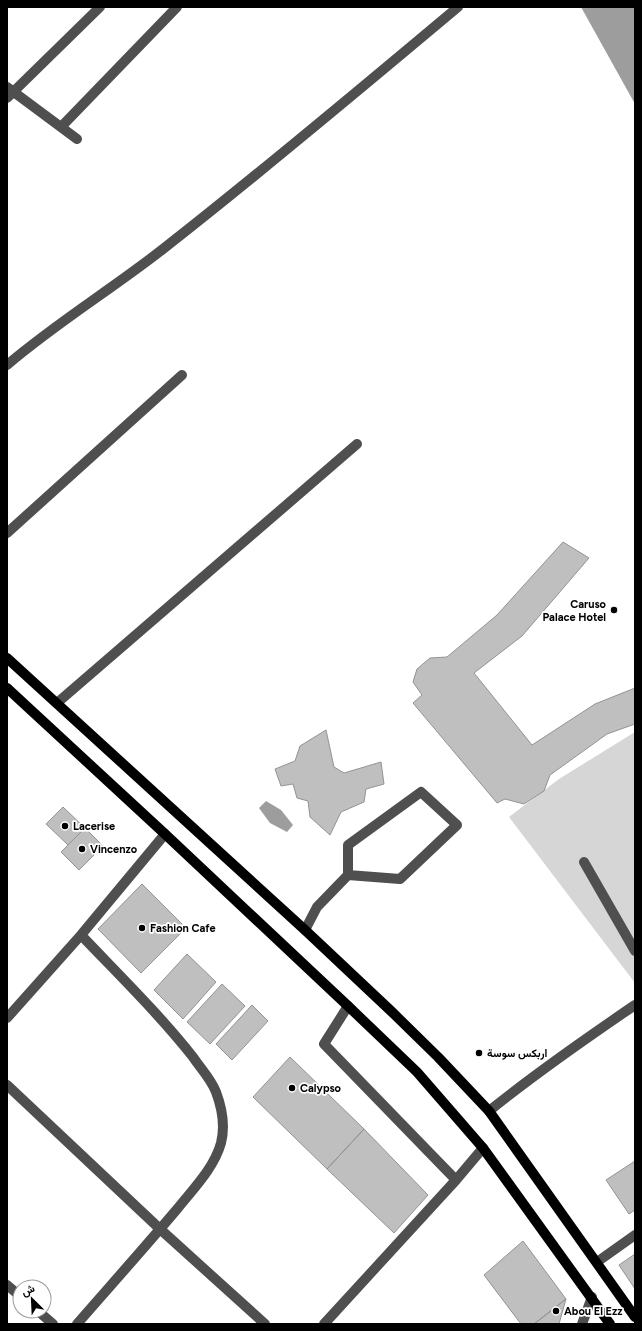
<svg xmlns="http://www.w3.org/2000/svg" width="642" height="1331" font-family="Figtree,Vazirmatn,sans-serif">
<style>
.green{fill:#d6d6d6}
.water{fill:#9d9d9d}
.building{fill:#bfbfbf;stroke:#939393}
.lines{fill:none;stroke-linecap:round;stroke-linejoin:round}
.minor{stroke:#4f4f4f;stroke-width:10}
.major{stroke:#000;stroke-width:10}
.poi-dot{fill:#000;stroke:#fff;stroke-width:1.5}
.labels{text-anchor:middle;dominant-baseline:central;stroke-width:3.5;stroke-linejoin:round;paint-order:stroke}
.poi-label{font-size:11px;font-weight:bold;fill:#000;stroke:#fff;text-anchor:start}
</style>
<rect width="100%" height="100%" fill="#fff"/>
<!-- green -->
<path class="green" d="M635,732v251l-126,-166 50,-38z"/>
<!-- water -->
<path class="water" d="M581,7h54v97z
M266,801l15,9 12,15 -6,7 -17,-9 -11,-15z"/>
<!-- building -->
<path class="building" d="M563,542l26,16 -67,78 -48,37 58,72 63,-41 40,-16v36l-28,10 -57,41 -6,16 -20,13 -19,-5 -8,4 -84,-100 9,-8 -9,-13 4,-13 13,-11 17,-1 50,-42z
M326,730l8,37 10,6 37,-11 3,22 -18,5 -2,13 -23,10 -11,23 -20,-18 -2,-16 -11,-3 -4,-14 -12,2 -6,-17 20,-8 5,-15z
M63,807l22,21 -17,17 -22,-21z
M85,828l18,18 -24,24 -18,-18z
M142,884l44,44 -45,45 -43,-44z
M187,954l29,28 -33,37 -29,-29z
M222,984l23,22 -35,38 -23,-22z
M252,1005l16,16 -36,39 -16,-16z
M290,1057l74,72 -37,40 -74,-72z
M364,1129l64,66 -34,38 -67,-64z
M635,1161v49l-6,4 -23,-34z
M523,1241l43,58 -32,25h-13l-37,-49z
M635,1254v35l-16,-24z
M566,1299l-7,25h-25z"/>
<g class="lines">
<!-- minor -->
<path class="minor" d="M7,87l70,52
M7,98l93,-91
M61,127l116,-120
M7,365c49,-42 105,-76 156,-116 100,-78 197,-160 295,-242
M7,533l175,-158
M57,703l300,-259
M584,862l51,89
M305,930l12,-23 31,-32 52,4 57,-54 -36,-33 -73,53v30
M348,1006l-24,38 132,136
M7,1018l74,-83 84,-101
M7,1085l153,144 105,95
M489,1111c47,-38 96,-72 146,-106
M597,1262l38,-27
M7,1285l13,11
M38,1311l15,13
M77,1324c34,-39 68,-77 101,-116 16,-20 36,-40 43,-65 4,-16 1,-35 -5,-51 -5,-13 -15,-23 -23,-35 -34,-43 -74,-82 -112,-122
M324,1324l132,-144 27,-32
M582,1324l10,-27"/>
<!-- major -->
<path class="major" d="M7,658l298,272 86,81 47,46 51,54 146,206
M7,688l158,146 183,172 69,66 66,76 127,176"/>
</g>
<!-- markers -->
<g class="poi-dot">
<circle cx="614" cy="610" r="4"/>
<circle cx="65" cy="826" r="4"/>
<circle cx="82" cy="849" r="4"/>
<circle cx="142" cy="928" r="4"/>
<circle cx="479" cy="1053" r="4"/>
<circle cx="292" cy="1088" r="4"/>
<circle cx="556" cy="1311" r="4"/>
</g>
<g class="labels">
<!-- poi labels -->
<g class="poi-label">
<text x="606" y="604" text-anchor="end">Caruso<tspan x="606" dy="13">Palace Hotel</tspan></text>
<text x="73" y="826">Lacerise</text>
<text x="90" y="849">Vincenzo</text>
<text x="150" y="928">Fashion Cafe</text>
<text x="487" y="1053">اربكس سوسة</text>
<text x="300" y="1088">Calypso</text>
<text x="564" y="1311">Abou El Ezz</text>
</g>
</g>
<!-- border -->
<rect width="642" height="1331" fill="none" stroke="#000000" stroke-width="16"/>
<!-- north arrow -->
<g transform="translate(32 1299) rotate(336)"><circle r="19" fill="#ffffff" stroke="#999999"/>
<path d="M0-3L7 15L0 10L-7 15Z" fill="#000000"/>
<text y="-6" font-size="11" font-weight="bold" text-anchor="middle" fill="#000000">ش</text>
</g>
</svg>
